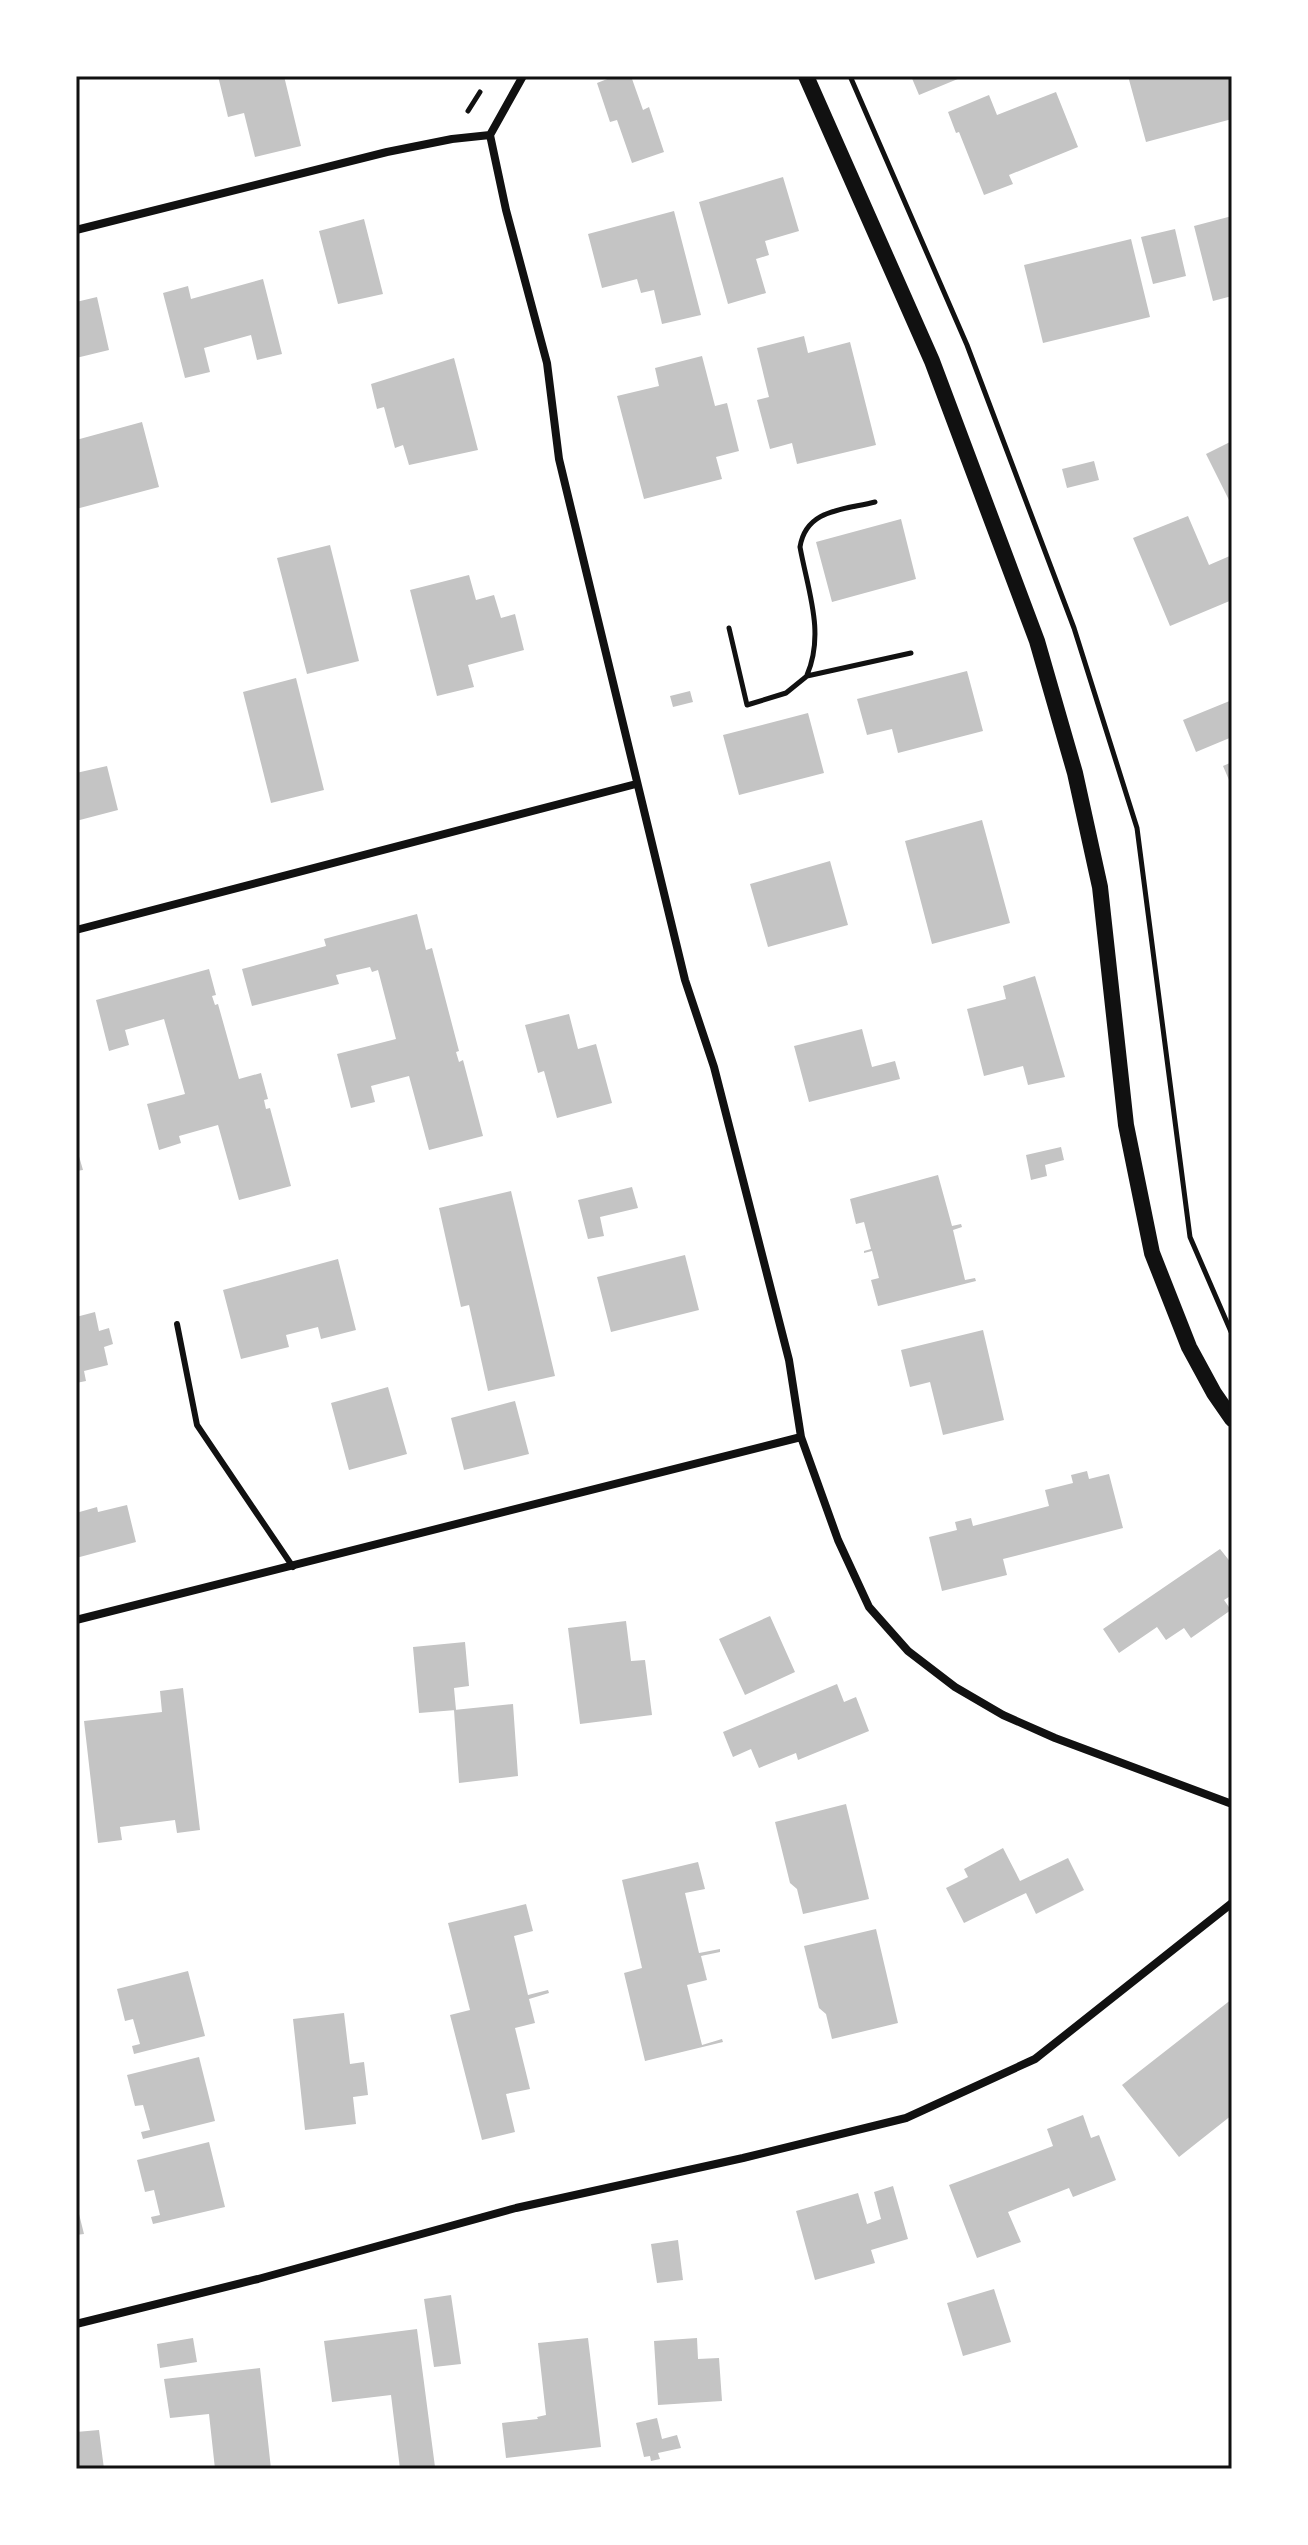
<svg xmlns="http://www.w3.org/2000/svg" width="1308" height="2545" font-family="'Libre Baskerville',serif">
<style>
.building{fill:#c4c4c4}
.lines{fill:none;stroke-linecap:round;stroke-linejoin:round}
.path{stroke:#111;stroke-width:5}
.service{stroke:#111;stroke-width:6}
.minor{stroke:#111;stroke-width:8}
.secondary{stroke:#111;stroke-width:16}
.neatline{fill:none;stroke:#111;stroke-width:3}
</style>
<rect width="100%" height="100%" fill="#fff"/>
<!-- building -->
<path class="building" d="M218,76h66l17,70 -46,11 -11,-44 -16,4z
M615,76h16l12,34 6,-3 15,45 -32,11 -15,-43 -7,2 -13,-39z
M911,76h54l-46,19z
M1128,76h104v43l-86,23z
M1056,92l22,55 -69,28 4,9 -29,11 -25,-63 -3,1 -8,-21 41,-17 8,20z
M783,177l16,54 -34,10 4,14 -13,4 10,34 -38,11 -29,-102z
M674,211l27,104 -39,9 -8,-34 -13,3 -4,-14 -35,9 -14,-54z
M1232,216v80l-19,5 -19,-75z
M364,219l19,75 -45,10 -19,-73z
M1175,229l11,47 -33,8 -12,-47z
M1131,239l19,78 -107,26 -19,-78z
M263,279l19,75 -25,6 -6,-25 -47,13 6,24 -25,6 -22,-85 25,-7 3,13z
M97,297l12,53 -33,8v-56z
M804,336l4,17 42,-11 26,103 -79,19 -5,-21 -22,6 -13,-49 12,-3 -12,-49z
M702,356l13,50 12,-3 12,48 -23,6 6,22 -78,20 -27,-103 42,-10 -4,-18z
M454,358l24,92 -69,15 -6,-20 -8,3 -11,-41 -7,2 -6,-25z
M142,422l17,65 -83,22v-69z
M1232,441v65l-26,-52z
M1094,461l5,19 -32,8 -5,-19z
M1188,516l21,49 23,-10v45l-62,26 -37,-88z
M901,519l15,60 -84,23 -16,-60z
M330,545l29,116 -52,13 -30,-116z
M469,575l7,25 18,-5 7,23 14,-4 9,36 -56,15 6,22 -37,9 -27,-106z
M967,671l16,60 -85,22 -6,-24 -25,6 -10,-36z
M296,678l28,112 -53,13 -28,-111z
M690,691l3,11 -20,5 -3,-11z
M1232,700v37l-36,15 -13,-32z
M808,713l16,60 -85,22 -16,-60z
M1232,762v25l-9,-21z
M107,766l11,44 -42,11v-48z
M982,820l28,103 -78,21 -27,-103z
M830,861l18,64 -80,22 -18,-63z
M417,914l9,36 6,-2 27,103 -3,1 3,10 4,-2 20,76 -54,14 -20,-74 -38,10 4,16 -24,6 -14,-54 59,-15 -18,-69 -6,2 -2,-5 -34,8 3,9 -87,22 -10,-37 84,-23 -2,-7z
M209,969l7,26 -4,1 3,9 3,-1 21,75 22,-6 7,26 -4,1 2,9 4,-1 21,78 -52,14 -21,-75 -39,11 2,7 -22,7 -12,-46 38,-10 -21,-75 -39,11 4,15 -20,6 -13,-51z
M1035,976l30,101 -37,8 -5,-19 -39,10 -17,-67 39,-10 -3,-13z
M569,1014l9,35 18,-5 16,59 -55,15 -13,-47 -6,2 -13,-48z
M862,1029l10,38 23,-6 5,18 -91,23 -15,-56z
M76,1146l7,24 -7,1z
M1061,1147l3,13 -19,5 2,11 -16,4 -5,-25z
M938,1175l14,51 9,-2 1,3 -9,3 12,50 10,-2 1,3 -98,25 -7,-26 8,-2 -7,-27 -8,2v-2l7,-2 -7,-27 -8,2 -6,-25z
M632,1187l6,21 -38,9 4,19 -16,3 -10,-39z
M511,1191l44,185 -67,15 -19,-86 -8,2 -22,-99z
M685,1255l14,55 -88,22 -14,-55z
M338,1259l18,71 -35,9 -3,-12 -32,8 3,12 -48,12 -18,-69z
M95,1312l4,19 10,-3 4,16 -9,3 4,18 -24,6 2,10 -10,2v-66z
M983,1330l21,90 -61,15 -13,-53 -20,5 -9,-37z
M388,1387l19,67 -58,16 -18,-67z
M515,1401l14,53 -65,16 -13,-52z
M1087,1471l2,8 20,-5 14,54 -120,31 4,16 -65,16 -13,-54 28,-7 -2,-8 16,-4 2,8 76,-20 -4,-16 28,-7 -2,-8z
M127,1505l9,37 -60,16v-45l21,-6 1,5z
M1220,1549l12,15v31l-8,5 7,10 -40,28 -7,-10 -18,12 -9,-13 -38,26 -16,-24z
M770,1616l25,56 -50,23 -26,-56z
M626,1621l5,40 14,-1 7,55 -72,9 -12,-96z
M465,1642l4,44 -15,2 2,22 -37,3 -6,-66z
M837,1684l7,18 12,-5 13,34 -71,29 -2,-7 -37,15 -8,-19 -18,8 -10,-25z
M183,1688l17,142 -23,3 -2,-13 -55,7 2,13 -24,3 -14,-122 78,-9 -2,-21z
M513,1704l5,72 -59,7 -5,-73z
M846,1804l23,95 -66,15 -6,-25 -7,-6 -15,-61z
M1003,1848l17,33 48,-23 16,32 -48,24 -10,-21 -62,30 -18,-35 22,-11 -4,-8z
M698,1862l7,27 -20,4 14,60 21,-4v3l-19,4 6,24 -20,5 15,60 20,-6 1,3 -78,19 -21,-88 18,-5 -20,-88z
M526,1904l7,27 -19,5 14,59 20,-5 1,3 -20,6 6,24 -20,5 15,61 -24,5 9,38 -33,8 -32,-125 20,-5 -22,-87z
M876,1929l22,94 -66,16 -6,-25 -7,-6 -15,-62z
M188,1971l17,65 -71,18 -2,-8 8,-2 -7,-25 -8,2 -8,-32z
M1232,1999v116l-53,42 -57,-72z
M344,2013l6,51 14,-2 4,33 -15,2 3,27 -51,6 -12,-111z
M199,2057l16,64 -72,18 -2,-7 9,-2 -7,-25 -8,1 -8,-31z
M1083,2115l8,23 8,-3 17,45 -43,17 -4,-9 -61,24 13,30 -44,16 -28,-73 104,-39 -6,-17z
M209,2142l16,65 -72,17 -2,-7 9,-2 -6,-25 -9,2 -8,-32z
M893,2186l15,53 -37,11 4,13 -60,17 -19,-69 62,-18 9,31 14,-5 -7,-27z
M76,2206h1l7,28 -8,1z
M678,2240l5,40 -26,3 -6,-39z
M994,2289l17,53 -48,14 -16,-53z
M451,2295l10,69 -27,3 -10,-68z
M417,2329l18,138 -35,2 -9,-74 -59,7 -8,-61z
M193,2338l4,24 -37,6 -3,-24z
M588,2338l13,109 -95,11 -4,-35 36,-4 -1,-2 9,-2 -8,-72z
M697,2338l1,21 21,-1 3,43 -64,4 -4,-64z
M260,2368l11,101h-56l-6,-55 -39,4 -6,-39z
M657,2418l5,21 15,-4 4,13 -23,5 2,6 -9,2 -1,-5 -6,1 -8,-34z
M99,2430l5,39h-28v-37z"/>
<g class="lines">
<!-- path -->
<path class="path" d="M850,76l117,269 107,283 63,200 53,409 42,97
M468,111l12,-19
M729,628l18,77 39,-12 21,-17 104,-23
M807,675c18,-42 1,-84 -7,-128 6,-38 43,-37 75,-45"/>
<!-- service -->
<path class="service" d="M177,1324l20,101 96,142"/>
<!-- minor -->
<path class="minor" d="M523,76l-33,59 16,75 41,153 12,96 126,521 29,87 75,293 12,77 37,103 31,67 39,44 47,36 48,28 52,23 177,66
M76,230l311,-78 65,-13 38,-4
M76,930l560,-146
M76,1620l725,-183
M76,2324l182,-45 258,-71 227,-50 163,-40 129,-59 197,-156"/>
<!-- secondary -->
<path class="secondary" d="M806,76l126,285 105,280 38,132 25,114 26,238 26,128 37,94 25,46 18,26"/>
</g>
<!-- border -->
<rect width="1308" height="2545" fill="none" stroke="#ffffff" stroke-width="156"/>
<rect x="78" y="78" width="1152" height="2389" class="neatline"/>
</svg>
